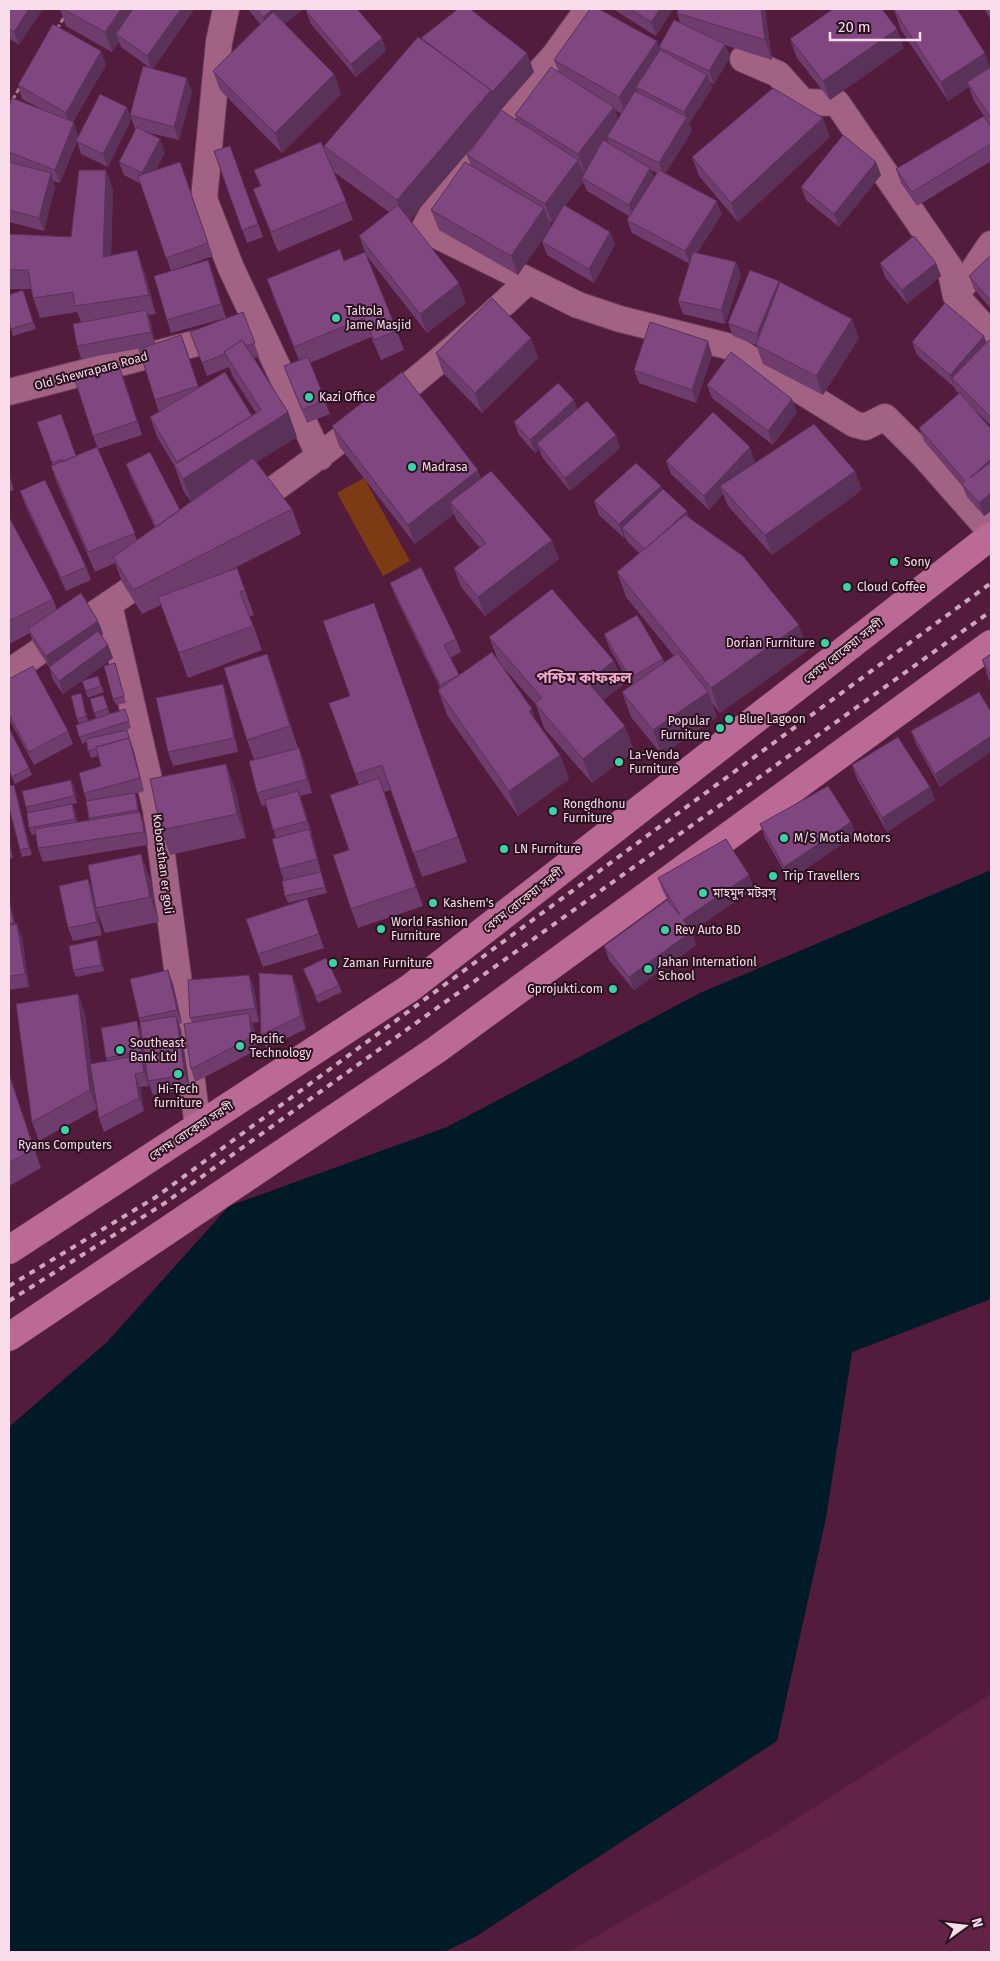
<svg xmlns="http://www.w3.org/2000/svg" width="1000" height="1961" font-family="'Fira Sans','Noto Sans Bengali',sans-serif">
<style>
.built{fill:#622347}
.green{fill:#7d3b14}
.water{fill:#001a27}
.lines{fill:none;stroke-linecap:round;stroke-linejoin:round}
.street-casing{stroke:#6d3e5a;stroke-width:28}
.primary-casing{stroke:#6d3e5a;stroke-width:29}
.path{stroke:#a57b92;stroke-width:3;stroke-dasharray:5 2.5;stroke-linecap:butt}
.street{stroke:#a16283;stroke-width:26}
.primary{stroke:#ba6a94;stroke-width:28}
.rail{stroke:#cca7bb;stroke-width:4;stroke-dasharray:6 6;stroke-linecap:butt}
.wall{fill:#6e3c6d;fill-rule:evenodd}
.shaded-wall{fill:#5a3159}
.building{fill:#80467f;stroke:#5a3159}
.poi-dot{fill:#39d4a5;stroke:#2a111f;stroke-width:2}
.labels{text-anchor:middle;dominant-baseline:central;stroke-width:4;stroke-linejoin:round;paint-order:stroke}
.poi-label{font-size:12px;fill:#faddeb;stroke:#2a111f;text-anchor:start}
.street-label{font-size:12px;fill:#faddeb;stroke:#2a111f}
.quarter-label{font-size:15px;font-weight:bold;fill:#eea8cb;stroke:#2a111f}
</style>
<rect width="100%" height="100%" fill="#531b3c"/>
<!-- built -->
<path class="built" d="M991,1694v258h-422l199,-115z"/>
<!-- green -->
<path class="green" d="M364,478l46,83 -27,15 -46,-83z"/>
<!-- water -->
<path class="water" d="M991,870v429l-139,53 -26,166 -49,223 -302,196 -31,15h-435v-525l98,-85 122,-136 218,-79 253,-134z"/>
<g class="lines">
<!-- street casing -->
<g class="street-casing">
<path id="street" d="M226,9l-7,33 -15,157 27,69 89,189
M588,9l-34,47 -92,103 -38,70 154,76 42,14 111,28 123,77 11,3 20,-10 38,38 68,77
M743,59l35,15 25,28 34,1 113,165 6,28 35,39
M956,296l35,-52
M9,392l219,-57
M247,508c99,-69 193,-144 281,-227
M109,605l47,205 42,317
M9,672l149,-101"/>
</g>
<!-- primary casing -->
<g class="primary-casing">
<path id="primary" d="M9,1250l401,-262 581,-452
M9,1337l427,-287 555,-406"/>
</g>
<!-- path -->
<path class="path" d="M57,29l12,-20
M9,106l11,-19"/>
<!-- street -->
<use href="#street" class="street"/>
<!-- primary -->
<use href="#primary" class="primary"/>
<!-- rail -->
<path class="rail" d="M9,1286l147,-89 835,-614
M9,1301l156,-98 826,-592"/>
</g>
<!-- wall -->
<path class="wall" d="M9,9l10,36 -10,-7z
M60,9h132l1,2 -40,58 39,23 -13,48 -33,-8 19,20 -9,18 24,-8 33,94 -42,15 -30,-87 -17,-9 -5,-13 17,-33h-1l-5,-14 20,-47 -29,-21 -2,-5 -7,10 -46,-26z
M248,9h55l-19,15 50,50 7,20 -59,59 -62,-63 -7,-19 47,-47z
M613,9h60l-17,27z
M678,9h87l7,51 -47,-15 5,12 -16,27 -4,-2 2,6 -23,36 3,7 -27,43 57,40 -25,39 39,9 5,13 -16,49 -42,-10 -5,-13 12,-37 -58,-31 -5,-13 2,-4 -42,-25 -4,-9 -18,24 45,26 5,13 -21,38 -47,-28 -5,-13 6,-11 -30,44 -79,-45 -8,-20 40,-44 -4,-11 12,-16 -69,81 56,83 -39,30 -61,-78 31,76 7,19 -23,10 -10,-23 -61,26 20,51 -23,9 -23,-57 15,-6 -25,-61 -7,-20 77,-18 21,-9 -6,-16 30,-24 -55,-40 19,48 -75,32 -25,-63 7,-3 -6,-16 70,-24 97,-107 113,33 -35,40 19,9 -3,-6 44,-43 -5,-12 105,-13 21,-24 -3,-10zM615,110l7,4 -4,5zM651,170l6,3 -3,5zM556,218l-5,9 -2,-6 3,2z
M984,9h7v11z
M894,10l96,57h1v94l-74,45 -16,-23 -5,-14 88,-53 -10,-15 -5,-14 -21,14 -47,-71z
M306,11l76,27 4,13 -30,26 -45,-53z
M790,39l114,9 -74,52 -33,-42z
M101,51l5,14 -33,57 5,14 -1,4 50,-33 4,13 -23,47 -27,-13 -4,-13 -17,42 -7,-2 2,6 -11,44 -35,-9v-115l32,2 -19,-10 -4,-14z
M830,137l-92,85 -39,-46 -7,-19z
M230,146l33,91 -16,6 -33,-92z
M881,175l-42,52 -33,-27 -5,-13z
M113,189l-2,67 33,14 12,44 -8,1 3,8 4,20 31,5 13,40 53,28 4,-3 -23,-36 -4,-10 -22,9 -17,-44 53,-20 16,44 -5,2 34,54 9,25 -41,25 36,47 9,25 -74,38 18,18 9,25 -4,1 12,34 -74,28 -27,-73 -19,9 -20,-32 -7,-19 -20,9 -37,-86 -7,-20h2l-16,-44 39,34 22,-7 -5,-13 31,-57 18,56 -44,14 39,91 18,-12 -24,-51 -5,-13 54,46 11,-8 -8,-12 -9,-25 -17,-28 -7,-20 9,-5 -4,-12 -13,-52 -61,11 -4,-13 4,-24 -4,-10 -37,6 -7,-20 -2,-9h-22v-55l62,3z
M991,255v54l-17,-20 -5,-13z
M208,260l5,14 13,44 -55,15 -4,-13z
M880,263h56l5,13 -34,28 -22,-27z
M779,284l80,54 -36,57 -60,-31 -7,-19 -23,-9 -5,-13z
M25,297l11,32 -23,7 -4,-14z
M531,338l7,20 -56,55 -39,-40 -7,-20z
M912,342h79v84l-21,-21 21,24v82l-7,5 -17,-19 -4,-10 -39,-46 -5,-13 40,-35 -3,-2 -1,-3 -38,-33z
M712,355l-16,48 -57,-20 -5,-13z
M707,385l90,27 -24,33 -61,-47z
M578,410l38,25 4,13 -50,43 -28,-34 -3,-8 -4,4 -16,-18 -5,-13z
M332,426l149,52 71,62 7,19 -74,57 -24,-29 -7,-19 26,-20 -23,-27 -3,-7 -39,30 -76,-98z
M666,461h89l-6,6 113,23 -90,65 -44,-49 -5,-12 -14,16 -38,-36z
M9,473l5,17 -5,2z
M661,486l1,3 27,29 119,132 -88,63 -8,-10 5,14 -55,38 -31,-38 -9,-25 9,-6 -22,-39 -5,-13 59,25 1,4 10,-7 -48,-59 -9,-25 22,-19 -12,-12 -2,-4 -1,1 -25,-23 -5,-14z
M20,491l66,76 5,13 -25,11 -41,-86z
M9,517l44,82 4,11 41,11 5,13 -2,1 7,10 5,13 -50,36 -10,-14 -4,-13 -16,-25 -3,-9 -21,11z
M390,583l66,56 5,13 -11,6 9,17 39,-15 -9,-23 125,24 9,24 -20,15 22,26 9,25 -42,32 -48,-55 -8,-23 -33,-38 34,55 23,33 9,24 -51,37 -71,-101 -9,-25 2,-2 -45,-92z
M374,603l93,259 -45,15 -31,-87 -7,2 39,114 -65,22 -7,-19 -2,-59 10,-65 -30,-82 21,-7z
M267,654l9,25 22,69 6,13 8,32 -12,3 12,38h-1l3,9 7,29 6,21 -39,10 -3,-7 -1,-15 -4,-12 -4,-31 -10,-33 -4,1 -5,-13 -3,-33 -7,-20z
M991,654v29l-2,-3 -7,-20z
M115,663l11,40 -10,2 -3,-6z
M98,676l6,16 -16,6 -6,-17z
M9,679l59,52 5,13 -39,21 -25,-46z
M979,692l-39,95 -24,-43 -5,-13z
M103,695l7,19 15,-5 6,19 -9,3 7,6 15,54 -9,3 2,5 2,13 6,13 3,20 -105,17 -5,-14 -2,-14 -4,1 -3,-7 -1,-15 -2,-6 48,-21 3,17 -14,3 9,-2 3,7 2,11 12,-2 -2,-19 -3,-8 17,-27 -3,-10 -7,2 -5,-16 -4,2 -6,-19 3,-1 -2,-5 6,-19 5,21 8,-3 -6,-19z
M227,697l11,55 -65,14 -5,-14z
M9,728l20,40 3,7 -17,9 -6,-13z
M226,764l9,24 11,50 -76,17 -9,-25z
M852,765l78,22 5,13 -48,32 -30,-53z
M14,785l2,7 16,63 -10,2 -2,-7z
M851,822l5,13 -67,45 -24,-42 -5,-14z
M9,840l4,18 -4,1z
M658,878l96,11 -63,42 5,14 -62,45 -25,-30 -5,-14 67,-40 -8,-15z
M88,879l5,14 9,42 -29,6 -5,-13z
M150,879l9,43 -54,11 -9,-25z
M9,898l6,26 7,13 7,50 -20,3z
M307,899l17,49 -61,19 -5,-13z
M99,947l5,24 -28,6 -3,-7z
M303,969l36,16 3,7 -24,11z
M249,975l5,13 5,34 -7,1 2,4 3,23 -62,32 -4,-13 1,-46 -2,-5z
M173,984l9,39 -3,1 2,6 9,59 -37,6 -5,-14 -2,-16h-2l5,21 -9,1 4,24 -40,21 -5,-14 -5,-28 3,19 -58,32 -7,-19 46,-128 7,20 6,50 16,-3 -1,-3 35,-25 -1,-11 -1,-4z
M297,988l9,41 -40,19 -5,-13z
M9,1074l32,94 -32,18z"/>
<!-- shaded-wall -->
<path class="shaded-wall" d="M29,9h14l-24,36 -5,-13z
M121,9h20l-25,25 3,8 -7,10 -7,-20z
M181,9h11l1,2 -41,59 -5,-14z
M273,9h30l-33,27 -7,-19z
M660,9h13l-17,27 -5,-14z
M761,9h4l7,51 -7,-20z
M897,29l7,19 -74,52 -7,-19z
M382,38l4,13 -30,26 -5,-13z
M657,41l7,20 -28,26 4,9 -14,20 -7,-19z
M725,44l5,13 -16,27 -5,-13z
M101,51l5,14 -36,62 -4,-14z
M527,53l7,19 -35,40 1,3 -94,109 -9,-24 94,-110z
M985,53l6,16 -24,13 2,5 -21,14 -7,-19z
M334,74l7,20 -59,59 -7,-20z
M707,75l5,13 -23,36 3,7 -28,45 -5,-13 27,-45 -2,-6z
M187,78l5,14 -13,48 -5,-13z
M127,107l4,13 -23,47 -5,-13z
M614,107l7,20 -14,10 2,5 -24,32 -7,-20z
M823,118l7,19 -92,85 -7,-19z
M74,122l4,14 -18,47 -5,-13z
M160,139l5,13 -18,35 -5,-14z
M578,160l8,19 -4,-1 1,4 -31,41 -7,-19z
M876,162l5,13 -42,52 -5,-13z
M650,168l5,13 -22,38 -4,-14z
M106,170l7,19 -3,88 -7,-20z
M51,173l4,14 -11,44 -5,-13z
M717,201l5,13 -32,50 -5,-13z
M544,208l7,19 -33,48 -7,-19z
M610,232l5,13 -21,38 -5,-14z
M137,250l7,20 12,44 -7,-19z
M208,260l5,14 13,44 -5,-14z
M736,262l5,13 -16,49 -4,-14z
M936,263l5,13 -34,28 -5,-14z
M779,281l4,14 -21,53 -5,-14z
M459,283l7,20 -39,30 -7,-19z
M146,310l5,13 4,22 -4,-13z
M852,319l7,19 -36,57 -7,-19z
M181,335l5,13 17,51 -5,-13z
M984,336l5,13 -37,29 3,10 -5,-13z
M531,338l7,20 -56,55 -7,-20z
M708,341l4,14 -16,48 -4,-13z
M119,366l5,13 18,56 -5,-14z
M792,399l5,13 -24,33 -5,-14z
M574,400l5,13 -42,30 2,6 -4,4 -5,-13z
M288,412l9,25 -105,66 -9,-24z
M616,435l4,13 -50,43 -5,-13z
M750,447l5,14 -29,31 -6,-6 3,8 -14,16 -5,-14z
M991,459v17l-21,2z
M478,470l7,19 -35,13 4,12 -39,30 -7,-19z
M855,471l7,19 -90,65 -7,-20z
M9,473l5,17 -5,-14z
M661,486l5,13 -44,29 3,9 -1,1 -5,-14z
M991,493v18l-7,5 -5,-13z
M687,511l4,13 -45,26z
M552,540l7,19 -74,57 -7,-19z
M98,621l5,13 -53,35 -4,-13z
M799,625l9,25 -88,63 -9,-25z
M108,645l5,13 -50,36 -4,-13z
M267,654l9,25 23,72 -9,-25z
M614,661l9,24 -27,21 -9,-25z
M223,684l4,13 11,55 -4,-14z
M708,692l9,25 -55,38 -9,-25z
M81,693l2,7 6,23 -3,-7z
M532,709l9,25 -12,-23z
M625,726l9,25 -42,32 -9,-24z
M127,730l7,21 10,40 -4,-13z
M991,736v16l-51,35 -5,-13z
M299,748l5,13 8,32 -5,-14z
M560,755l9,24 -51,37 -9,-25z
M226,764l9,24 11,50 -9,-24z
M379,778l7,19 37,109 -7,-19z
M71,780l3,6 3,17 -3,-7z
M14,785l2,7 16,63 -3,-7z
M930,787l5,13 -48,32 -5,-14z
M298,791l5,13 9,30 -5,-13z
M135,793l2,6 3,18 -2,-7z
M72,804l3,7 3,15 -3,-7z
M140,812l5,13 3,20 -4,-13z
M851,822l5,13 -67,45 -5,-13z
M309,829l5,14 7,29 -4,-13z
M9,840l4,18 -4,-13z
M141,854l9,25 9,43 -9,-25z
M749,875l5,14 -66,45 -5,-14z
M88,879l5,14 9,42 -5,-13z
M9,898l8,31 -3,-6 -5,-22z
M17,924l5,13 7,50 -4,-13z
M692,931l4,14 -62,45 -5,-13z
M97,940l2,7 5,24 -3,-6z
M168,970l5,14 9,39 -5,-13z
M249,975l5,13 5,34 -4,-14z
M292,975l5,13 9,41 -5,-13z
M78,994l7,20 12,95 -7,-19z
M249,1013l5,14 3,23 -5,-13z
M176,1016l5,14 9,59 -5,-14z
M137,1021l5,13 5,31 -5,-14z
M141,1055l5,13 3,18 -5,-14z
M9,1074l3,8 29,86 -7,-19z
M135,1074l5,13 4,24 -5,-13z"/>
<!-- building -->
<path class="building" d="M9,9h20l-15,23 -5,-4z
M63,9h58l-16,23z
M133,9h48l-34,47 -31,-22z
M256,9h17l-10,8z
M308,9h49l25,29 -31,26 -45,-53z
M458,9h12l57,44 -35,39 -1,-2 -70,-52z
M590,9h9l58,32 -38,56 -65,-37z
M630,9h30l-9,13z
M678,9h83l4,31 -88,-27z
M833,9h49l15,20 -74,52 -33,-42z
M897,9h60l28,44 -44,29 -47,-72z
M273,12l61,62 -59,59 -62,-62z
M674,20l51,24 -16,27 -50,-24z
M53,24l48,27 -35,62 -48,-28z
M418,37l73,53 -94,110 -73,-54z
M660,50l47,25 -23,37 -48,-25z
M143,66l44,12 -13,49 -44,-12z
M551,67l63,40 -36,47 -63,-39z
M991,67v51l-24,-36z
M773,88l50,30 -92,85 -39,-46z
M635,91l52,26 -28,46 -52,-26z
M100,94l27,13 -24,47 -27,-13z
M12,98l62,24 -19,48 -46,-18v-45z
M501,110l77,50 -33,44 -78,-49z
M984,116l7,11v17l-79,48 -16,-23z
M137,127l23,12 -18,34 -23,-11z
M843,135l33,27 -42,52 -33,-27z
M603,140l47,28 -21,37 -47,-27z
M321,142l25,59 -75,31 -18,-43 8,-3 -7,-16z
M230,146l28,78 -16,6 -28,-79z
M9,162l42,11 -12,45 -30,-8z
M180,162l28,81 -42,15 -28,-82z
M465,162l79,46 -33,48 -80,-46z
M79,170h27l-3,87 34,-7 12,45 -74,11 -2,-14 -40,6 -5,-28h-19v-36l62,3z
M659,170l58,31 -32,50 -58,-31z
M398,205l61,78 -39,31 -61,-78z
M564,205l46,27 -21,37 -47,-27z
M914,236l22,27 -34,27 -22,-27z
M340,249l4,12 21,-9 32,79 -23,9 -10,-22 -70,29 -27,-68z
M693,252l43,10 -15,48 -43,-9z
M991,255v46l-22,-25z
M208,260l13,44 -54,16 -13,-44z
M750,270l29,11 -22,53 -29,-11z
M780,282l72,37 -36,57 -60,-31z
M23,290l10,32 -22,7 -2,-7v-27z
M492,298l39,40 -56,55 -39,-40z
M945,303l39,33 -34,39 -38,-33z
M146,310l5,22 -74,14 -4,-22z
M243,312l12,31 -9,3 -4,-6 -18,12 1,2 -23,9 -12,-31z
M650,322l58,19 -16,49 -58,-20z
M181,335l17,51 -43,14 -16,-51z
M242,340l46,72 -105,67 -9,-14 87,-55 -37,-58z
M989,340l2,2v75l-39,-39z
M731,352l61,47 -24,32 -61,-46z
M308,357l17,43 -23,10 -18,-44z
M119,366l18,55 -44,15 -18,-56z
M225,372l27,44 -75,46 -27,-45z
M402,372l76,98 -70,55 -76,-99z
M558,383l16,17 -44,40 -16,-18z
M960,393l31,36v30l-21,19 21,-16v31l-12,10 -17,-19 3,-3 -46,-53z
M587,401l29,34 -51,43 -28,-35z
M713,412l37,35 -46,49 -38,-35z
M61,414l15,42 -13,6 -1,-3 -10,4 -15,-41z
M814,424l41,47 -90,64 -45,-49z
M97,447l38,86 -47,19 -37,-86z
M150,452l30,58 -24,17 -30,-63z
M253,458l39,51 -159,81 -20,-33z
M636,463l25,23 -42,38 -25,-23z
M491,471l61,69 -74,57 -24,-29 32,-25 -36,-41z
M45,480l41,87 -25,11 -41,-87z
M663,489l24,22 -23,21 -19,17 -23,-21z
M685,515l58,41 56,69 -88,63 -94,-116z
M9,517l44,82 -44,22z
M421,567l35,72 -12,6 15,30 -19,10 -50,-102z
M237,568l8,22 -5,2 13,34 -74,27 -21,-56z
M552,589l62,72 -27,20 38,45 -42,33 -48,-56 7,-5 -53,-61z
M81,593l17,28 -52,35 -18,-27z
M374,603l84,234 -45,16 -31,-88 -27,9 -26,-71 21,-7 -27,-75z
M637,615l26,44 -33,19 -26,-44z
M98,631l10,14 -49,36 -10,-14z
M492,652l40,57 -3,2 31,44 -51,36 -71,-101z
M678,653l30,39 -55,38 -31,-38z
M267,654l23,72 -43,14 -23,-72z
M991,654v21l-9,-15z
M115,663l9,33 -11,3 -9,-33z
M33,666l35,65 -39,21 -20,-38v-35z
M98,676l3,10 -15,5 -4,-10z
M223,684l11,54 -66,14 -12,-54z
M979,692l12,20v24l-56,38 -24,-43z
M81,693l5,23 -9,3 -6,-23z
M103,695l5,13 -14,5 -4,-14z
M125,709l4,12 -50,16 -3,-12z
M9,728l20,40 -17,9 -3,-7z
M127,730l2,8 -33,9v2l-8,2 -2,-12z
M898,737l32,50 -48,31 -30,-53z
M129,738l11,40 -56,15 -5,-20 22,-7 -5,-19z
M299,748l8,31 -50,14 -8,-32z
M226,764l11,50 -76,16 -11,-51z
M379,778l37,109 -65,22 -18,-54 16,-5 -19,-55z
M71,780l3,16 -48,11 -4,-16z
M14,785l15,63 -9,2 -11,-43v-21z
M828,786l23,36 -67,45 -24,-43z
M298,791l9,30 -34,9 -8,-30z
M135,793l3,17 -49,8 -3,-17z
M72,804l3,15 -46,9 -2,-15z
M140,812l4,20 -106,16 -3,-19z
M309,829l8,30 -37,10 -8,-30z
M726,839l23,36 -66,45 9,11 -63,46 -25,-31 63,-46 13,15 -22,-37z
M141,854l9,43 -54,11 -8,-43z
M321,872l4,15 -40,9 -3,-15z
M88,879l9,43 -29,6 -9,-42z
M307,899l12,35 -61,20 -12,-35z
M9,901l5,22 -5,1z
M17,924l8,50 -16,2v-51z
M97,940l4,25 -28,5 -4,-24z
M326,958l13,27 -23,11 -13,-27z
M168,970l9,40 -38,8 -9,-39z
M259,973l33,2 9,41 -40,19z
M249,975l6,33 -65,10 -2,-38z
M78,994l12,96 -58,32 -16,-118z
M249,1013l3,24 -61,32 -7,-45z
M176,1016l9,59 -37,6 -8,-59z
M137,1021l5,30 -36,7 -5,-30z
M141,1055l3,17 -9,2 4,24 -40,20 -9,-54z
M9,1074l25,75 -25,14z"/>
<!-- markers -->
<g class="poi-dot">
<circle cx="336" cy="318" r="5"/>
<circle cx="309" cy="397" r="5"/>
<circle cx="412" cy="467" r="5"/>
<circle cx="894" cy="562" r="5"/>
<circle cx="847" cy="587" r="5"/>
<circle cx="825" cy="643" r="5"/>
<circle cx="729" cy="719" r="5"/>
<circle cx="720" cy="728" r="5"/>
<circle cx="619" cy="762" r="5"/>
<circle cx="553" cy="811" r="5"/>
<circle cx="784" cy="838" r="5"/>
<circle cx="504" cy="849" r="5"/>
<circle cx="773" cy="876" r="5"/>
<circle cx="703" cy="893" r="5"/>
<circle cx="433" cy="903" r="5"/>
<circle cx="381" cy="929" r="5"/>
<circle cx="665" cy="930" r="5"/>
<circle cx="333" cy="963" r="5"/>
<circle cx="648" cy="969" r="5"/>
<circle cx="613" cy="989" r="5"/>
<circle cx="240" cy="1046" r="5"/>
<circle cx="120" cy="1050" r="5"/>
<circle cx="178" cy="1074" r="5"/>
<circle cx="65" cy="1130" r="5"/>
</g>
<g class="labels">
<!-- poi labels -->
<g class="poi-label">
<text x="346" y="311">Taltola<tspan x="346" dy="14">Jame Masjid</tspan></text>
<text x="319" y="397">Kazi Office</text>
<text x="422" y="467">Madrasa</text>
<text x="904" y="562">Sony</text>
<text x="857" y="587">Cloud Coffee</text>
<text x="815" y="643" text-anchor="end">Dorian Furniture</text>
<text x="739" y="719">Blue Lagoon</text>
<text x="710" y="721" text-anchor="end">Popular<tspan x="710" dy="14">Furniture</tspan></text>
<text x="629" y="755">La-Venda<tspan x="629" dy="14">Furniture</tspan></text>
<text x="563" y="804">Rongdhonu<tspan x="563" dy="14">Furniture</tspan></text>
<text x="794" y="838">M/S Motia Motors</text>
<text x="514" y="849">LN Furniture</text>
<text x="783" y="876">Trip Travellers</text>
<text x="713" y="893">মাহমুদ মটরস্</text>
<text x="443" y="903">Kashem's</text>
<text x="391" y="922">World Fashion<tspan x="391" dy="14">Furniture</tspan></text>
<text x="675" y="930">Rev Auto BD</text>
<text x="658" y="962">Jahan Internationl<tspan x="658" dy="14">School</tspan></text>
<text x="343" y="963">Zaman Furniture</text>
<text x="603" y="989" text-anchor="end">Gprojukti.com</text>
<text x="250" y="1039">Pacific<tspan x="250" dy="14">Technology</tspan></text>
<text x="130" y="1043">Southeast<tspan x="130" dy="14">Bank Ltd</tspan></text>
<text x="178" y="1089" text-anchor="middle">Hi-Tech<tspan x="178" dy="14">furniture</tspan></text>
<text x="65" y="1145" text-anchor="middle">Ryans Computers</text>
</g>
<!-- street labels -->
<g class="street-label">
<text transform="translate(91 371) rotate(-15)">Old Shewrapara Road</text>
<text transform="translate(843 651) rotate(-38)">বেগম রোকেয়া সরণী</text>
<text transform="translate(163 864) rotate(83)">Koborsthan er goli</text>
<text transform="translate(523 900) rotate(-38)">বেগম রোকেয়া সরণী</text>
<text transform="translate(191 1131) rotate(-33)">বেগম রোকেয়া সরণী</text>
</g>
<!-- quarter labels -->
<g class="quarter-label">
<text x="584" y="678">পশ্চিম কাফরুল</text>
</g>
</g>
<!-- border -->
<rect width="1000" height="1961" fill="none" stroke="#faddeb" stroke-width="20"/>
<!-- north arrow -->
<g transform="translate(965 1926) rotate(75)" stroke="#2a111f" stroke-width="4" paint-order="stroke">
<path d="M0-4L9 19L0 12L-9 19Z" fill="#faddeb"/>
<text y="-8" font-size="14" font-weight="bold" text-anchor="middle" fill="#faddeb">N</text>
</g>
<!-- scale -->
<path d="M830 32v8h90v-8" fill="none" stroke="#faddeb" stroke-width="2.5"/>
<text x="838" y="32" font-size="15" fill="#faddeb" stroke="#2a111f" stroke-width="4" paint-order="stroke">20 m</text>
</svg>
